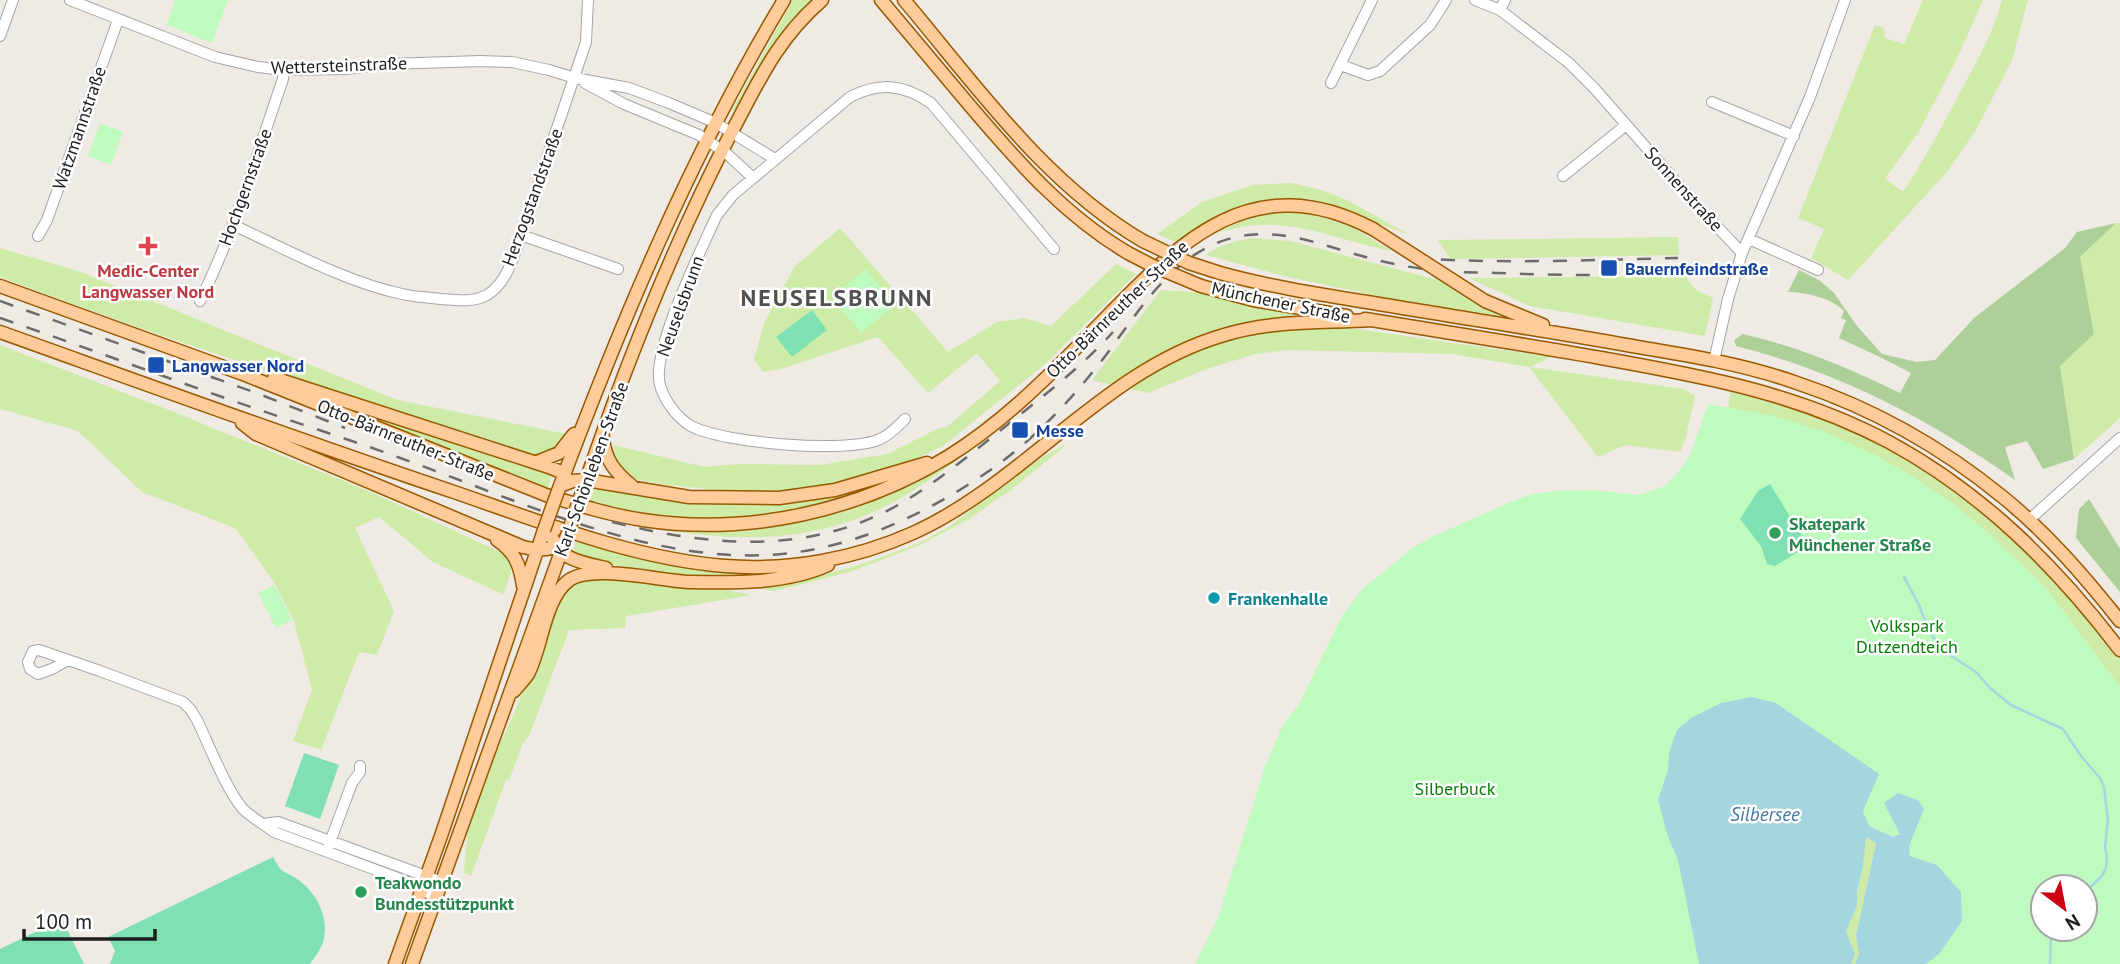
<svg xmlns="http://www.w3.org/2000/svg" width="2120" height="964" font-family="'PT Sans',sans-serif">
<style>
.grass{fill:#ceeba8}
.forest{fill:#acd097}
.park{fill:#bffbbf;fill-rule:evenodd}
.pitch{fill:#7fe1b3}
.water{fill:#a3d6de}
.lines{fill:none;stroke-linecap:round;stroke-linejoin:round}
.stream{stroke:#a3d6de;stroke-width:2.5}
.minor-casing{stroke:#a5a5a5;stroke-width:12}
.major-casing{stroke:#985900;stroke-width:15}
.minor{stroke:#fff;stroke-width:10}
.major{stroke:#fecb9a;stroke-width:12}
.rail{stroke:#6c6c6c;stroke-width:2.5;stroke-dasharray:14 14;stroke-linecap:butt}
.major-bridge-casing{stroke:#985900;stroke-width:15;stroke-linecap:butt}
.major-bridge{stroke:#fecb9a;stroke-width:12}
.health-dot{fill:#e0444e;stroke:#fff;stroke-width:2.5}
.transit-dot{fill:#1a4fb4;stroke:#fff;stroke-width:2.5}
.leisure-dot{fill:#2e9e5b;stroke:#fff;stroke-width:2.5}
.culture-dot{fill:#0f9aa8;stroke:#fff;stroke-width:2.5}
.labels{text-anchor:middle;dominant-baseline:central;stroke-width:5;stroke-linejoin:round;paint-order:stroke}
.street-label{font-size:18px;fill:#1e1e1e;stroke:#fff}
.transit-label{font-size:18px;font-weight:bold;fill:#164399;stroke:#fff;text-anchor:start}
.health-label{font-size:18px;font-weight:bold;fill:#be3a42;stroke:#fff}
.leisure-label{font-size:18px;font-weight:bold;fill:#27864d;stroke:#fff;text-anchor:start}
.culture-label{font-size:18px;font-weight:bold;fill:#0d838f;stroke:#fff;text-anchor:start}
.park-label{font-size:18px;fill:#088008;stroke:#fff}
.water-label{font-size:19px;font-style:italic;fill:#4279a0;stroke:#fff}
.district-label{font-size:24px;font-weight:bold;letter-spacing:2px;fill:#515151;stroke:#fff}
</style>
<rect width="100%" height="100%" fill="#efeae4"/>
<!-- grass -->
<path class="grass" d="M793,0h21l-32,33 -45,79 -5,-2z
M1923,0h60l-28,63 -37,70 -33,45 18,14c20,-30 37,-62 54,-94 17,-32 36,-63 45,-98h26l-16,60 -36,70 -29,42 -99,108 -37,-22 13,-29 -26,-11 77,-193 9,3 1,10 19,6z
M1291,183l31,7 25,10 63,35 -100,-36 -45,2 -47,13 -42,28 -19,-8 45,-32 50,-17z
M1260,213h45l46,13 40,25c-66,-14 -114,-42 -182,-15z
M2116,223h4v195l-46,41 -14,-93 34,-32 -14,-77z
M840,228l108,124 49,-30 27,-4 27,8 65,-62 20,10 -91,90 -102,82 -49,23 -80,22 -56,3 -91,-9 -33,-6 -13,-6 -7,-13v-15l90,22 34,-3 82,1 67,-11 52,-26 8,-1 53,-46 -23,-28 -49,40 -50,-56 -97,32 -18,3 -9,-12 10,-37 31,-57z
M1678,237l1,18 -229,4 -12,-19z
M1253,238l37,3 144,38 4,-2 38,25 35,15 -1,3 -70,-11 -152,-32 -82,-22c14,-11 30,-14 47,-17z
M0,248l81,24 316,128 170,34 -13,16 -21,5 -4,8 24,9 -6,19 -242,-99 1,-8 -178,-60 -128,-47z
M1685,276l10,13 18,9 -8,38 -175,-30 -61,-28z
M1161,290l45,3 101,23 16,11 34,2 194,28 -21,10 154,22 11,7 -10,44 -5,12 -55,-7 -27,12 -69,-90 -77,-13 -165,-4 -31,4 -50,15 -58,24 -56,-13z
M0,345l169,65 204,83 129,60 10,14 -8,28 -71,-33 -54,-45 -24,11 39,83 -17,44 -18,-3 -38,98 -28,-9 19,-51 -18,-69 -20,-39 -39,-54 -93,-36 -64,-61 -78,-22z
M1731,388l13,2 107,38 85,47 83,65 79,89 22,28v30l-74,-99 -54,-52 -36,-30 -41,-28 -38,-22 -107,-41 -42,-7z
M1063,445l2,1 -54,44 -42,29 -49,26 -67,26 -57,15 -23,5 -26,-5 76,-11 39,-11 57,-21 31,-17 83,-63z
M970,449l1,1c-33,24 -67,50 -105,65 -79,33 -161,24 -242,7l187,-4 48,-13 42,-17 34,-17z
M895,478c-29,11 -57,23 -87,30 -72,16 -148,12 -219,-7l6,-12c67,10 136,23 205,11 32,-5 63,-14 95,-22z
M576,539l78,21 141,11c-83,9 -143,8 -222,-18z
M582,577l130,10 40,8 -126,21 -1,12 -56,2 -40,106 -6,7 -14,37h-3l-35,96 -7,-3 4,-45 27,-74 19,-40 48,-121z
M1865,837l11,5 -20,94 3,18 -4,10h-4l4,-10 -9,-23 11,-25v-14l6,-26z"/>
<!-- forest -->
<path class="forest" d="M2116,223l-36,34 14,77 -34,32 14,93 -31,10 -16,-28 -22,6 10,33c-88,-62 -174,-107 -279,-134l-2,-6 9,-6c56,13 106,34 157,59l11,-20 -31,-16 -41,-19 7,-18 -5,-2 3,-7c-12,-13 -39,-19 -56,-19l11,-22 20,10 15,13 23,33 25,28 35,8 18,-2 39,-42 91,-70 12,-16z
M2089,499l31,50v43l-44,-54 3,-29z"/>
<!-- park -->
<path class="park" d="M175,0h53l-16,43 -45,-18z
M100,123l23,9 -12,33 -23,-9z
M866,269l29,36 -34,28 -29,-36z
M1708,404l62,11 53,16 54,25 38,22 41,28 36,30 54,52 74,99v277h-194l13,-10 -2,-89 -27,-9 -1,-10 15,-37 -40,-6 16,30 -7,4 -24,-11 -6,-15 -112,-114 -30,6 -30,15 -22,35 -1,17 -9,30 9,37 10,23 21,104h-504l23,-46 48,-155 17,-38 16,-21 43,-88 20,-27 52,-42 18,-10 83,-37 18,-6 20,-3 41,-1 44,5 27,-9 14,-15 11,-16zM2043,887h42v42h-42z
M274,585l18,35 -16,8 -18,-35z"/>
<!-- pitch -->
<path class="pitch" d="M812,310l15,20 -35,27 -16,-20z
M1770,484l38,62 -33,20 -8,-2 -6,-18 -21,-27 18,-28z
M304,753l35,12 -19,54 -35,-13z
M273,857c11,21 12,12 27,24 19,15 31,41 22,64 -3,7 -8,13 -12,19h-200l5,-13 -7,-14z
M62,919l22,45h-84v-15z"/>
<!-- water -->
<path class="water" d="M1751,697l25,6 103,71 -16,37 6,15 24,11 7,-3 -16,-31 14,-10 20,7 6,9 -15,37 1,10 27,9 24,27 1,29 -23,33 -13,10h-71l4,-10 -3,-18 20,-93 -10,-6 -3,29 -6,26v14l-11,25 9,23 -4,10h-152l-21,-104 -10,-23 -10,-37 10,-30 1,-17 8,-23 14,-12 30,-15z"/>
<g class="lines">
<!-- stream -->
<path class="stream" d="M1904,577l15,28 9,24 14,21 34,22 14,16 21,17 52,24 18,27 19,22 4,9 4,33 -3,27 2,11 -1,10 -4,8 -17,16
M2050,964l1,-27 4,-8"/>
<!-- minor casing -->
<g class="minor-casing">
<path id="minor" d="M70,0l145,57 43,10 26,3 61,-1 45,-5 90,-3 32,1 37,8 26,8 54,10 40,15 47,20 59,36
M1475,0l25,10 69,53 26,26 97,111 50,53
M1500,10l5,-10
M0,36l13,-36
M1341,65l27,10 12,-4 50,-46 16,-25
M585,83l39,21 75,31 27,18 27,25
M1331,83l41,-83
M1712,102l82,34
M1563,176l63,-51
M233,225c53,24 112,57 169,69 12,3 25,3 38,5 16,1 32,4 47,-4 19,-11 28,-40 34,-60l65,-193 2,-42
M521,235l97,34
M38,236l9,-16 71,-200
M1749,239l69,31
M200,301c35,-71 57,-147 83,-222l1,-9
M1714,361l14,-62 14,-46 68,-156 35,-97
M905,419c-7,7 -15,16 -25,20 -31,15 -158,4 -189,-13 -14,-8 -27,-26 -31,-41 -9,-31 36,-124 50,-155l7,-15 16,-20 117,-98c30,-15 53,-13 81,6l123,146
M2029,520l91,-82
M68,660l-16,9 -14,5 -8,-5 -2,-7 5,-11 6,-1 61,21 83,31 8,8 6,10c12,25 29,69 46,89 9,9 21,15 31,23l129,48 33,17
M264,824l14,-2 164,60
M329,845l23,-62 8,-11v-6"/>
</g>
<!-- major casing -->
<g class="major-casing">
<path id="major" d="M881,0c30,36 60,71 90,107 47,55 94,109 157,146
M904,0c72,85 141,184 239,241
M1220,273c58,16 118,24 177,34 78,13 157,25 235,39 55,9 112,18 165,37 75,25 146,65 207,115 44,36 81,79 116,123
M0,286l243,88 303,121c32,10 64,20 97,25 105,16 216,-9 306,-64 51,-32 94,-74 136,-117 84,-85 158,-178 288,-110
M1201,286l52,14 94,16
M1485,301l58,24
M1365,319c79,13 157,25 236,39 101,18 196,35 288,84 94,51 167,124 231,208
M0,332c151,54 302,109 454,160 87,30 180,67 271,74 64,5 130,-7 188,-33 113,-51 190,-163 311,-198 48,-15 98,-12 147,-15
M274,378l275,89 12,5 8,9
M242,423l14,11 267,113c15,4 28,4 41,-5
M603,438c2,22 12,34 29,48
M537,462l22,-9 15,-19
M560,486l13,-5 13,-1 103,17 90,1 56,-8 92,-27
M558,491c63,-169 133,-336 226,-491
M580,498c42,-124 90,-247 150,-363 28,-52 46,-95 92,-135
M551,533c5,27 33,30 55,35
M497,540c18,12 23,25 26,46
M514,691c4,-5 10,-11 14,-17 14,-26 16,-74 40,-93 23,-18 92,0 122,1 44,1 96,2 138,-17
M395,964l46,-128 103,-306
M412,964l154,-426"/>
</g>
<!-- minor -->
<use href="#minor" class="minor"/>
<!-- major -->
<use href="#major" class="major"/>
<!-- rail -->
<path class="rail" d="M1413,258c88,6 177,2 265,0
M0,301l259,93 86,34
M0,318c85,29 169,61 254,90 49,17 100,33 149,51 115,41 240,102 365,96 78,-4 151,-37 215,-80 41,-27 77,-63 108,-101 42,-50 75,-121 145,-137 44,-10 85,8 126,19 24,7 49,12 73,14 21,3 43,2 65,3 62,3 123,2 185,1
M612,522c97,24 195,34 286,-17 37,-21 70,-49 103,-75 39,-32 79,-61 112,-98"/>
<!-- major-bridge casing -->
<g class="major-bridge-casing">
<path id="major-bridge" d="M1373,229l112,72
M1143,241l46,22 31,10
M1128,253l25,13 48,20
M544,530l14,-39
M566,538l14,-40"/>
</g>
<!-- major-bridge -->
<use href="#major-bridge" class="major-bridge"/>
</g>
<!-- markers -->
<path class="health-dot" d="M144.5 235.5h7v7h7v7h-7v7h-7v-7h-7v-7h7z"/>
<g class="transit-dot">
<rect x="1600" y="259" width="18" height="18" rx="3.5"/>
<rect x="147" y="356" width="18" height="18" rx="3.5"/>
<rect x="1011" y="421" width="18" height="18" rx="3.5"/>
</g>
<g class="leisure-dot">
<circle cx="1775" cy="533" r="7"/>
<circle cx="361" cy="892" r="7"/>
</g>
<circle class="culture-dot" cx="1214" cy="598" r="7"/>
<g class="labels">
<!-- street labels -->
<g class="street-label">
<text transform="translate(339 65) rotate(-2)">Wettersteinstraße</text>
<text transform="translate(79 128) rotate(-71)">Watzmannstraße</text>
<text transform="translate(245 187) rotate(-70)">Hochgernstraße</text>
<text transform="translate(1684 189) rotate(48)">Sonnenstraße</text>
<text transform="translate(532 197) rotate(-70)">Herzogstandstraße</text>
<text transform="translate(1281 302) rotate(12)">Münchener Straße</text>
<text transform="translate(680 306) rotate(-70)">Neuselsbrunn</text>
<text transform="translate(1117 309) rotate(-44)">Otto-Bärnreuther-Straße</text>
<text transform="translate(406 440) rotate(22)">Otto-Bärnreuther-Straße</text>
<text transform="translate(591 469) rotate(-70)">Karl-Schönleben-Straße</text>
</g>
<!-- transit labels -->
<g class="transit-label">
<text x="1625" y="268">Bauernfeindstraße</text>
<text x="172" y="365">Langwasser Nord</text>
<text x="1036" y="430">Messe</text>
</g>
<!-- health labels -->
<g class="health-label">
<text x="148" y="270">Medic-Center<tspan x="148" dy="21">Langwasser Nord</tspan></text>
</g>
<!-- leisure labels -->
<g class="leisure-label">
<text x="1789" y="523">Skatepark<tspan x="1789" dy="21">Münchener Straße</tspan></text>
<text x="375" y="882">Teakwondo<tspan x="375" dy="21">Bundesstützpunkt</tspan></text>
</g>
<!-- culture labels -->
<g class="culture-label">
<text x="1228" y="598">Frankenhalle</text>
</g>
<!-- park labels -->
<g class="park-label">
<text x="1907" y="625">Volkspark<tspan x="1907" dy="21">Dutzendteich</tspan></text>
<text x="1455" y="788">Silberbuck</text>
</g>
<!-- water labels -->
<g class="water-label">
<text x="1765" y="814">Silbersee</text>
</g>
<!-- district labels -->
<g class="district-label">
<text x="837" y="297">NEUSELSBRUNN</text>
</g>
</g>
<!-- north arrow -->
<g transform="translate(2064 908) rotate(148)"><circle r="33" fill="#ffffff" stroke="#a5a5a5" stroke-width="2"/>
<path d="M0-5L12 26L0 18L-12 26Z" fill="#cc0011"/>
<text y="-10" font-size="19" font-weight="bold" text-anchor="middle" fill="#1e1e1e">N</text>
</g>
<!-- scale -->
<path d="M24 929v10h131v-10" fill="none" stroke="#1e1e1e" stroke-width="3.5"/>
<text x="35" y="929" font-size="21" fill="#1e1e1e" stroke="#ffffff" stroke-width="5" paint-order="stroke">100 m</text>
</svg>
